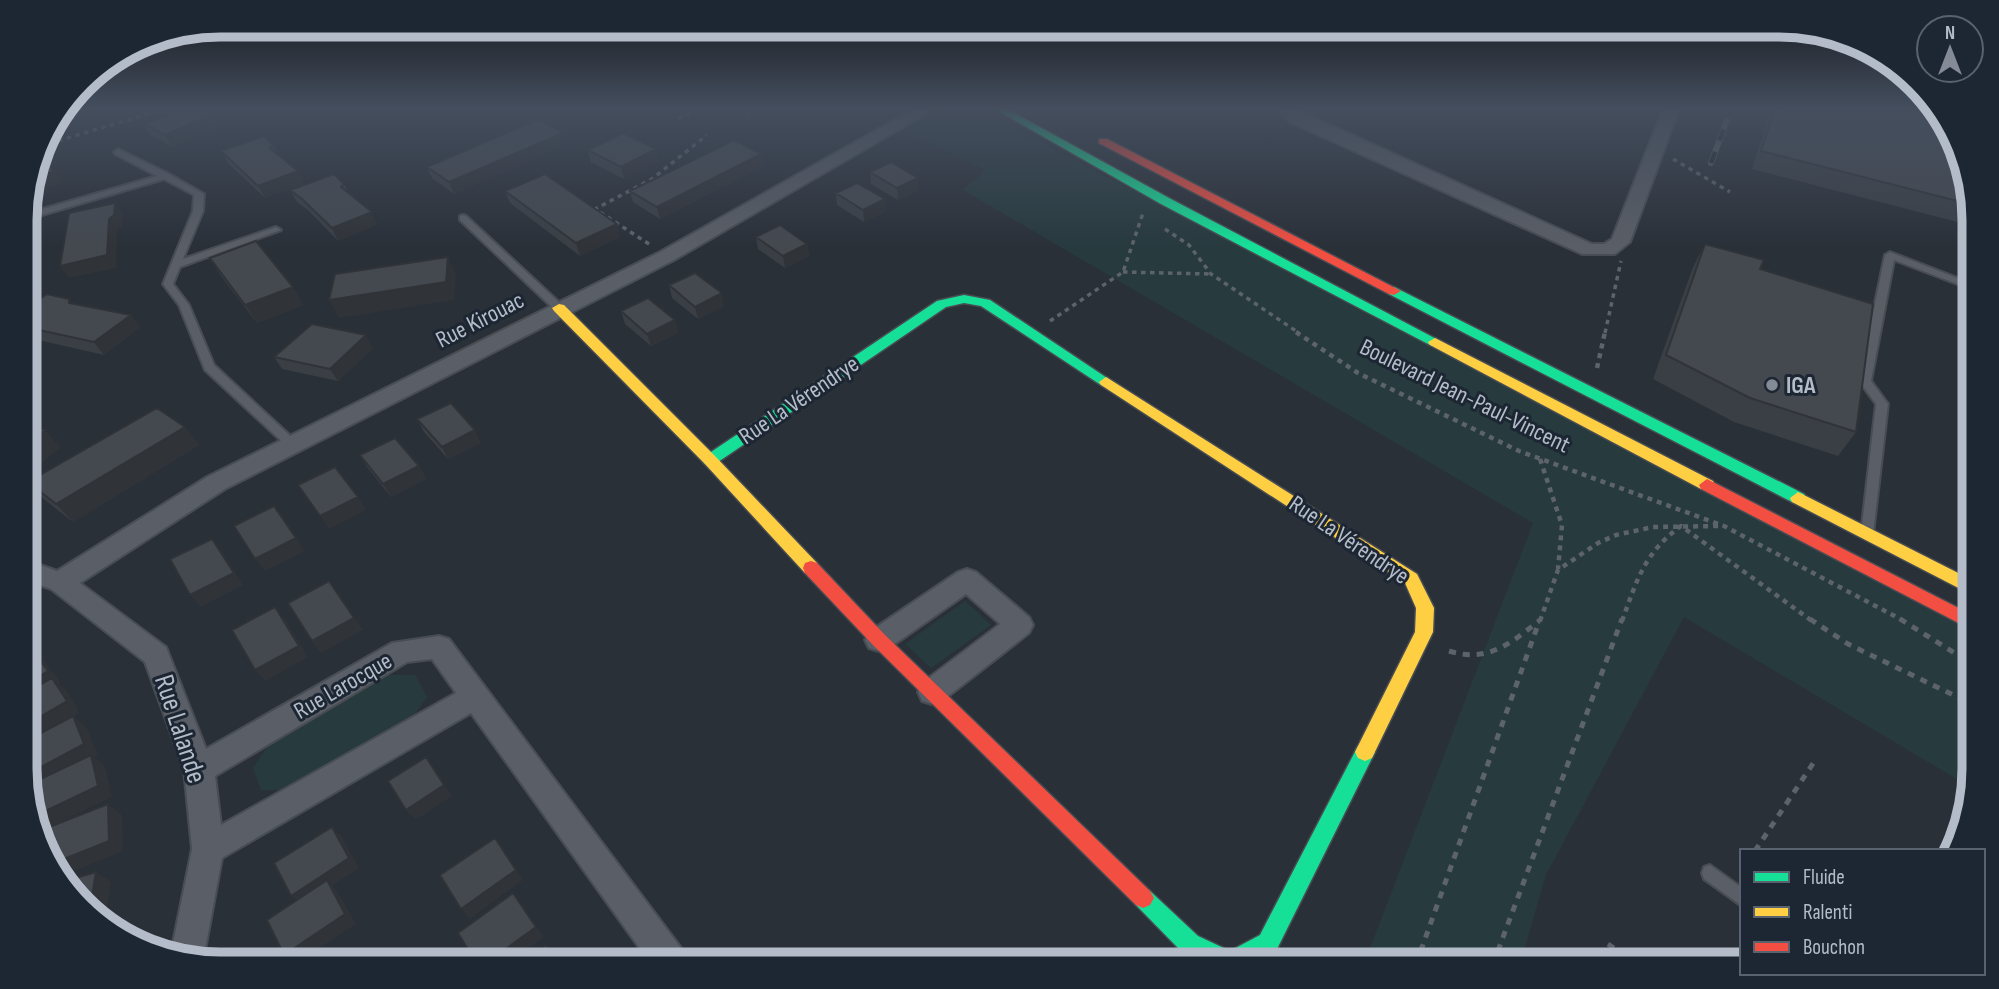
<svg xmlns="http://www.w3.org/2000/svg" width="1999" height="989" font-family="'Sofia Sans Condensed',sans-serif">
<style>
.green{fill:#273a3e}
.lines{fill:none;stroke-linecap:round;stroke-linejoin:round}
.lane-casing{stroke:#484c53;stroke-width:4}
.street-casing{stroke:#484c53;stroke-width:4}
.fast-casing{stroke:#484c53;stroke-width:3}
.slow-casing{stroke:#484c53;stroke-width:3}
.jam-casing{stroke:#484c53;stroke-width:3}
.path-far2{stroke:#5d636a;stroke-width:3.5;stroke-dasharray:4.5 4.5;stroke-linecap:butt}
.path-far1{stroke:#5d636a;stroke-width:4.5;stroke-dasharray:5 5;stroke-linecap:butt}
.path{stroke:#5d636a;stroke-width:5;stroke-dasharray:7 7;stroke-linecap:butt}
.lane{fill:#5a5e66;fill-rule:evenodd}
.street{fill:#5a5e66;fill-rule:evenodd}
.fast{fill:#16e098;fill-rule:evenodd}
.slow{fill:#ffcf43;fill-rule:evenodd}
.jam{fill:#f24e42;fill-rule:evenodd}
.rail-casing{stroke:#595d64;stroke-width:6}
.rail{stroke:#1d2633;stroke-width:4.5;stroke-dasharray:12;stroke-linecap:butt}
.wall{fill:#3a3f45}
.shaded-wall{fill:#303338}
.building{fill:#444950;stroke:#303338;stroke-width:2}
.poi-dot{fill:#848b96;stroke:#1d2633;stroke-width:2.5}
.labels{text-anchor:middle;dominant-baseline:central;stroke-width:6;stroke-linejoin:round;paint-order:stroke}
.street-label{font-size:24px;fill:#b4bcc9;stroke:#1d2633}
.poi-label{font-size:24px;font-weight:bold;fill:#b4bcc9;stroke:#1d2633;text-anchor:start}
.near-street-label{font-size:28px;fill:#b4bcc9;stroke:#1d2633}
.rim{fill:none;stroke:#b4bcc9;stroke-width:9}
</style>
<rect width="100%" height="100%" fill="#2a3038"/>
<!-- green -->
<path class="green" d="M935,109l43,1 996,514v146l-4,17 -286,-170 -138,258 -26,89h-156l169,-441 -570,-333 23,-20 -89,-41z
M965,601l26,24 -60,43 -26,-24z
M385,675h30l12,22 -21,29 -117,64h-28l-8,-22 15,-22z"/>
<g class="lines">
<!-- lane casing -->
<g class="lane-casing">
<path id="lane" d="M118,149l51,25 35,20 -1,17 -20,48 90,-31 3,-1 5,3 -101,37 -7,17 16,21 25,60 84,78 2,3 -2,3h-8l-85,-79 -26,-65 -16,-21 30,-73 1,-16 -30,-16 -139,41v-6l132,-38 -42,-22 -1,-2z
M463,215l3,1 97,90v4h-8l-95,-90v-4z
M1890,252l83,32v6l-79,-30 -23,121 17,23 -15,130 -2,3h-8l-2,-3 15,-130 -17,-23 26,-126z
M1710,865l32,23v18l-38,-27 -2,-6 2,-6z"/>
</g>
<!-- street casing -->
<g class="street-casing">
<path id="street" d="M914,109h20l-260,151 -449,229 -145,94 86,64 40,102 186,-106 47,-7 10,3 235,313 5,12h-38l-180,-251 -249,145 -19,103 -32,-8 21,-104 -8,-80 -39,-107 -94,-73 -25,-9v-20l31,11 150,-94 453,-225zM432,659l24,34 -235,132 -6,-49 192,-114z
M1277,109h18l297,135h12l8,-5 51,-130h16l-49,133 -15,12h-33l-292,-132z
M967,569l9,3 53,45 4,8 -4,8 -87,68 -10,3 -10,-3 -4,-9 4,-9 78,-59 -34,-30 -77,54 -10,3 -10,-3 -4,-8 4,-8 89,-60z"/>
</g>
<!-- fast casing -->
<g class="fast-casing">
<path id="fast" d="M995,109h12l162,89 273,144 -7,4 -5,-1 -269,-141z
M1394,287l410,207 2,4 -8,6 -6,-2 -403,-208 -2,-3z
M964,295l26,5 123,82 -7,5 -5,-2 -120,-79 -17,-3 -18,4 -231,157h-10l-3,-4 3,-4 232,-155z
M1365,743l7,3 3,6 -99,199 -26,13h-39l-29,-12 -46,-47 -4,-7 4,-7 7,-3 7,3 48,45 32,15 30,-16 98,-189z"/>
</g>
<!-- slow casing -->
<g class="slow-casing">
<path id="slow" d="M559,304l5,1 151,151 102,107 2,5 -2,5h-12l-100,-109 -151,-153 -2,-3z
M1435,338l278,143 2,4 -2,4h-12l-271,-144 -2,-3z
M1106,377l311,197 17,34 -1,24 -61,126 -7,3 -7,-3 -3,-6 60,-120 1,-24 -11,-25 -304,-198 -2,-3z
M1798,492l176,89v15l-182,-94 -2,-4z"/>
</g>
<!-- jam casing -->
<g class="jam-casing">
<path id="jam" d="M1099,139h8l294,152 -7,4 -5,-1 -290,-151z
M1707,479l267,137v15l-273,-142 -2,-4z
M811,561l6,2 68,72 265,256 4,7 -4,7 -7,3 -7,-3 -263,-260 -68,-72 -2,-5 2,-5z"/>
</g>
<!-- path-far2 -->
<path class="path-far2" d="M678,118l26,-9
M41,146l123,-37
M1673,159l57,33
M1165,229l24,16 22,29 88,59
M649,244l-54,-35 57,-30 55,-44
M1123,272l87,2
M1050,321l73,-49 20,-59
M1605,333l16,-72"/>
<!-- path-far1 -->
<path class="path-far1" d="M1296,332l62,41 161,78 205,75 180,95
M1597,368l8,-36
M1540,459l22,66 -4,44
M1540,621l18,-51 40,-27 18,-8 37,-8 68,-1
M1622,621c15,-41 22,-68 59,-95l131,95"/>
<!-- path -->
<path class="path" d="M1810,619l38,25 126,61
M1900,619l74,46
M1449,651c38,12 61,-7 90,-30
M1755,851l59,-89
M1608,944l29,20
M1416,964l124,-345
M1493,964l129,-345"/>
<!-- lane -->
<use href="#lane" class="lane"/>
<!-- street -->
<use href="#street" class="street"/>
<!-- fast -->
<use href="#fast" class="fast"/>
<!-- slow -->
<use href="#slow" class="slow"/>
<!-- jam -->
<use href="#jam" class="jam"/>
<!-- rail casing -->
<g class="rail-casing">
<path id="rail" d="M1711,163l20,-54"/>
</g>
<!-- rail -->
<use href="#rail" class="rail"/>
</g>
<!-- wall -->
<path class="wall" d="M414,109h49l-28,12z
M727,109h52l-28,13 -24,-12z
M1592,109h29l-10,7z
M1771,109h168l34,86v31l-221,-57z
M256,110l-84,37 -21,-12 -7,-11z
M563,133l3,11 -112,50 -22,-16 -5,-11z
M273,145l5,9 26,29 -39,15 -37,-35 -7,-12z
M588,150l71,11 -35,18 -33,-17z
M761,154l2,12 -103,53 -27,-17 -3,-11z
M870,172l48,6 1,12 -21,10 -27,-16z
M344,184l4,8 30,32 -40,17 -29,-30 -12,-9 -7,-12z
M505,191l112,33 3,13 -40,19 -70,-53z
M836,193l50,18 -22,11 -27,-17z
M756,237l51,7 2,12 -24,12 -27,-19z
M1705,244l55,25 96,163 -18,24 -104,-34 -81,-43 40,-112z
M210,258l83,29 10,18 -46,18 -36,-47z
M669,285l55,21 -26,13 -26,-21z
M72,303l68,24 -36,28 -79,-18v-28z
M621,311l54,9 3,13 -27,13 -26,-22z
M373,348l-35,33 -56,-12 -8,-12z
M417,419l64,24 -33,16 -24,-27z
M185,427l14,18 -126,77 -28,-22 -17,-18z
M360,455l59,11 7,13 -35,18 -24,-30z"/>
<!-- shaded-wall -->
<path class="shaded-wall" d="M63,109h47l-61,18z
M226,109h30v1l-84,37 -7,-12z
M430,109h33l-28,12z
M753,109h26l-28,13 -2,-11z
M1614,109h7l-10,7z
M563,133l3,11 -112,50 -5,-12z
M656,149l3,12 -35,18 -3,-12z
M761,154l2,12 -103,53 -3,-12z
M48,156l8,12 5,16 -32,9 4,-15z
M298,171l6,12 -39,15 -7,-12z
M918,178l1,12 -21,10 -1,-12z
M885,199l1,12 -22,11 -1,-12z
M115,203l8,12 -1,12 -5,4 -1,37 -47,10 -9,-12 49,-47z
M372,212l6,12 -40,17 -6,-13z
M617,224l3,13 -40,19 -4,-13z
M807,244l2,12 -24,12 -2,-12z
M448,257l8,18 -2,25 -115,18 -10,-18z
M293,287l10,18 -46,18 -12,-18z
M722,293l2,13 -26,13 -3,-12z
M131,315l9,12 -36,28 -10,-13z
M675,320l3,13 -27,13 -4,-12z
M366,335l7,13 -35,33 -8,-12z
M185,427l14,18 -126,77 -17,-18z
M45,430l16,18 -35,27 -1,-31z
M475,430l6,13 -33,16 -6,-12z
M419,466l7,13 -35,18 -8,-13z
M358,497l8,13 -37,19 -9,-13z
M283,519l22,32 -40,20 -10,-12z
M212,539l10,12 21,34 -42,22 -11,-12z
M337,593l26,37 -42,23 -9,-12z
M275,607l10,12 23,38 -43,24 -10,-11z
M32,650l13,12 16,21 -2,1 7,6 14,23 -6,4 13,11 11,27 -4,2 11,9 7,31 -62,30 -15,-11 4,-29 -13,-10v-93z
M426,757l26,39 -36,24 -10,-10z
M108,804l14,11 1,36 -63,26 -6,-14z
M332,827l10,10 17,31 -27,18 5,5 19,33 -61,40 -11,-9 18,-49 -11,-10z
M495,838l28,42 -53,39 -9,-10z
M96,872l15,10 -6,39 -15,-12z
M513,893l31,44 -37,27h-22z"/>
<!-- building -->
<path class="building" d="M181,109h45l-61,26 -21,-11z
M1775,109h164l2,2 32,84v10l-212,-54z
M539,119l24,14 -114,49 -22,-15z
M623,133l33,16 -35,18 -33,-17z
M264,136l9,9 -3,3 28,23 -40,15 -37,-35z
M734,140l27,14 -104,53 -27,-16z
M48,156l5,16 -20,6 5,-19z
M891,162l27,16 -21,10 -27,-16z
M334,174l10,10 -3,3 31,25 -40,16 -30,-29 -12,-9z
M545,174l72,50 -41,19 -71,-52z
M857,183l28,16 -22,11 -27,-17z
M115,203l-1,12 -5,4 -2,36 -47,11 9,-53z
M780,225l27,19 -24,12 -27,-19z
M256,241l37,46 -48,18 -35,-47z
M1705,244l59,16 -4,9 113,35 -17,128 -106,-34 -84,-43z
M448,257l-2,25 -117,18 6,-26z
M695,273l27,20 -27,14 -26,-22z
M47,294l22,5v4l62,12 -37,27 -69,-15v-18z
M648,298l27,22 -28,14 -26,-23z
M312,324l54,11 -36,34 -56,-12z
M451,403l24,27 -33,17 -25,-28z
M157,408l28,19 -129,77 -28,-22z
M25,424l20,6 -20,14z
M395,438l24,28 -36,18 -23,-29z
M335,467l23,30 -38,19 -22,-31z
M274,506l22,32 -41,21 -21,-33z
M212,539l22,34 -44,22 -20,-36z
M329,581l25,37 -42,23 -24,-38z
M275,607l24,39 -44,24 -23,-40z
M32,650l16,21 -22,13v-30z
M52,678l15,23 -41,24v-32z
M73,716l11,28 -58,31v-34z
M91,755l7,31 -63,30 -5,-32z
M426,757l18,28 -38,25 -18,-29z
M108,804l1,37 -55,22 -10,-25v-9z
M332,827l17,31 -58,38 -17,-33z
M495,838l21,32 -55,39 -21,-34z
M96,872l-6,37 -25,-21 -3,-6z
M327,880l18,34 -61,41 -17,-35z
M513,893l23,34 -51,37h-8l-19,-31z
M546,945l13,19h-39z"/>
<!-- sky -->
<linearGradient id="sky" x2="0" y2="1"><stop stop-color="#171a1f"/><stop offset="0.44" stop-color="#444e5e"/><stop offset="1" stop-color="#444e5e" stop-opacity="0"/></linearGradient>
<rect width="1999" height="247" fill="url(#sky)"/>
<!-- markers -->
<circle class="poi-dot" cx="1772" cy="385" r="7"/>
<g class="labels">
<!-- street labels -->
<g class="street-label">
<text transform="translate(480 320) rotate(-27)">Rue Kirouac</text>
<text transform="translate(1465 396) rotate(26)">Boulevard Jean-Paul-Vincent</text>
<text transform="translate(799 400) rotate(-34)">Rue La Vérendrye</text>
<text transform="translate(1349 540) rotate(34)">Rue La Vérendrye</text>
<text transform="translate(343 686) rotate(-30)">Rue Larocque</text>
</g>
<!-- poi labels -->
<g class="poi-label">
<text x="1786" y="385">IGA</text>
</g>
<!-- near-street labels -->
<g class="near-street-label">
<text transform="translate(180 729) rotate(72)">Rue Lalande</text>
</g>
</g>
<!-- crop -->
<path d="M0 0H1999V989H0ZM220 37H1779A183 183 0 0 1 1962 220V769A183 183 0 0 1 1779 952H220A183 183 0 0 1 37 769V220A183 183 0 0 1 220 37Z" fill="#1d2633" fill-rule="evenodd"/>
<path class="rim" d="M220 37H1779A183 183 0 0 1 1962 220V769A183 183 0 0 1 1779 952H220A183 183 0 0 1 37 769V220A183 183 0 0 1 220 37Z"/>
<!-- legend -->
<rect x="1740" y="849" width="245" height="126" fill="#1d2633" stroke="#59626f" stroke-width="2"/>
<rect x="1754" y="872" width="35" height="10" fill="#16e098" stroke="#59626f" stroke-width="2"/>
<text x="1803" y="884" font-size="21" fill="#b4bcc9">Fluide</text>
<rect x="1754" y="907" width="35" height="10" fill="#ffcf43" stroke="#59626f" stroke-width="2"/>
<text x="1803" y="919" font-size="21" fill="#b4bcc9">Ralenti</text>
<rect x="1754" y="942" width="35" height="10" fill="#f24e42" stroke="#59626f" stroke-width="2"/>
<text x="1803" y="954" font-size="21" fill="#b4bcc9">Bouchon</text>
<!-- north arrow -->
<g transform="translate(1950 49)"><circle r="33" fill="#1d2633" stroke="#59626f" stroke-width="2"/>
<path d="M0-5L12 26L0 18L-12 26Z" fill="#848b96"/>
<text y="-10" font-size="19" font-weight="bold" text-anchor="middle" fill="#b4bcc9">N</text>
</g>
</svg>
